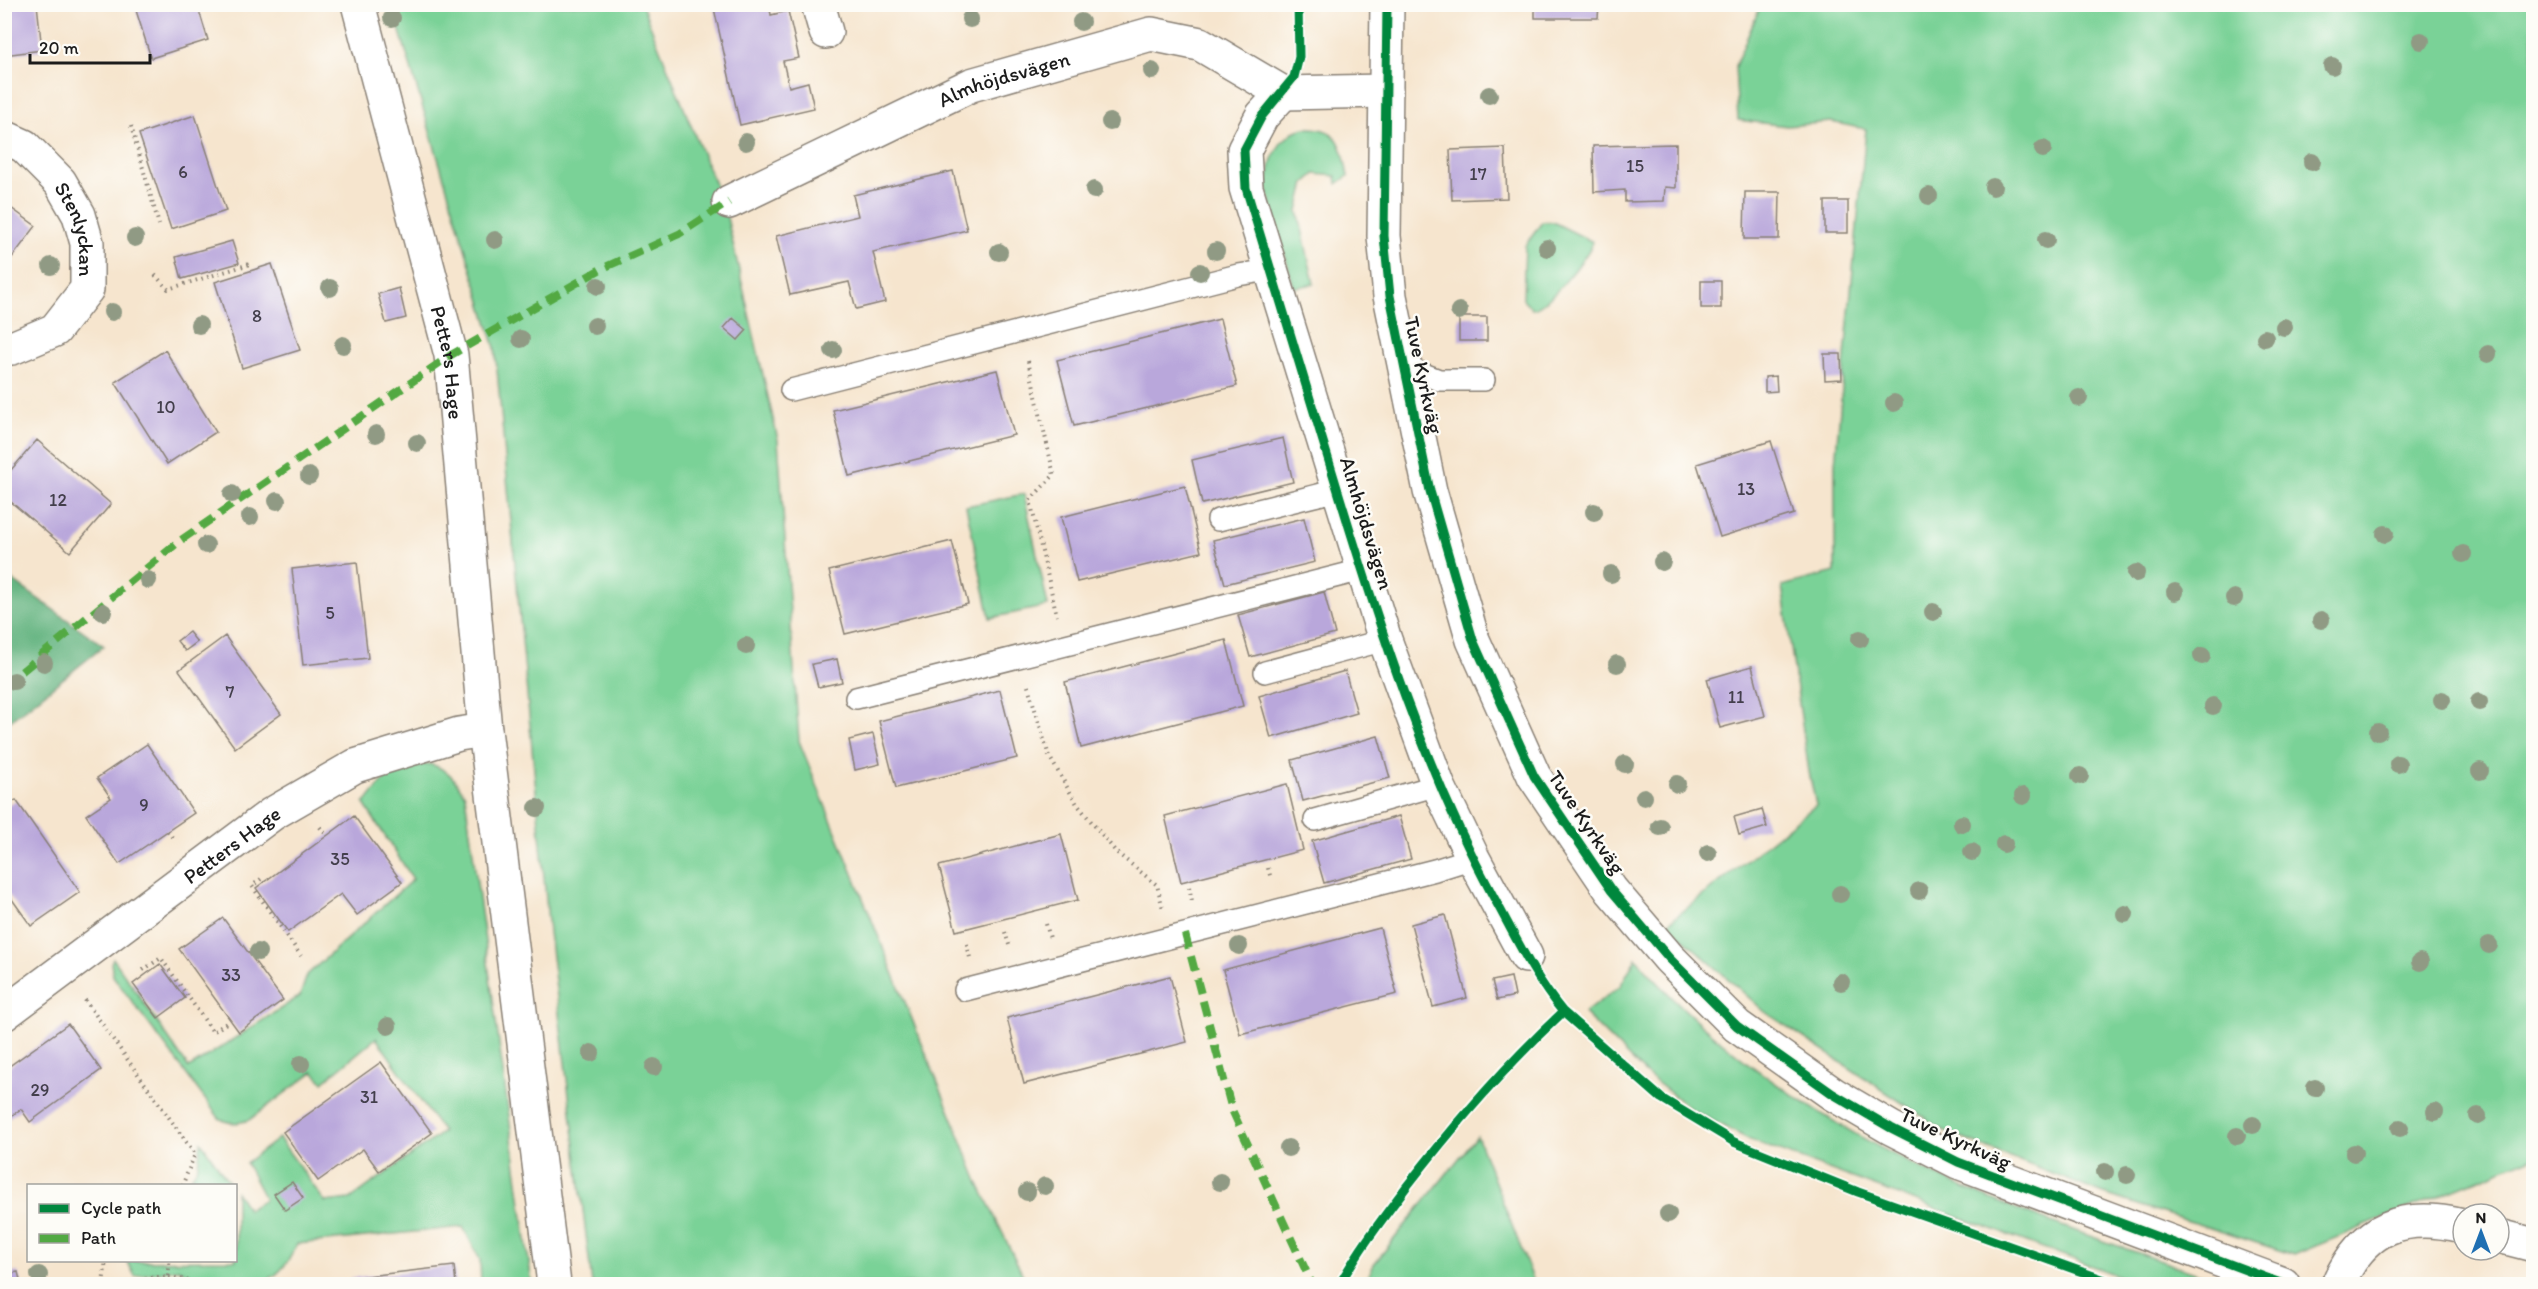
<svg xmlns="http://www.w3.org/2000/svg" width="2538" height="1289" font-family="Itim,sans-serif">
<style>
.green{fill:#7ad297;stroke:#4b775a;stroke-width:1.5}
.forest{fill:#63b480;stroke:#40684e;stroke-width:1.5}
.building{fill:#b9a7db}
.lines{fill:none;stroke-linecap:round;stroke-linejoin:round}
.lane-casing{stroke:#898075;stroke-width:24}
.street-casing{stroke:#898075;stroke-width:36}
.secondary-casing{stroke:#898075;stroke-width:36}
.path{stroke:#898075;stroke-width:4;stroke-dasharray:1.5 4.5;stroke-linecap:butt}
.lane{stroke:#fff;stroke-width:21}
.street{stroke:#fff;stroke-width:33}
.secondary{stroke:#fff;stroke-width:33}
.quiet{stroke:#52a943;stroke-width:8;stroke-dasharray:15 8;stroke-linecap:butt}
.cycleway-casing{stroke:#fdfcf7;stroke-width:13}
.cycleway{stroke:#00873e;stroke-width:9}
.tree{fill:#909a84}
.labels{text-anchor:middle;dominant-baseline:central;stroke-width:5;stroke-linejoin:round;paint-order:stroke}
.number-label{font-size:18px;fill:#433f4c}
.street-label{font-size:21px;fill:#1c1c1c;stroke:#fdfcf7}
</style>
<rect width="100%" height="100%" fill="#fdfcf7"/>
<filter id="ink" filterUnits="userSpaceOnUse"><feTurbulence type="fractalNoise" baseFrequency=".0167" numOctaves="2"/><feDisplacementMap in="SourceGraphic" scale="12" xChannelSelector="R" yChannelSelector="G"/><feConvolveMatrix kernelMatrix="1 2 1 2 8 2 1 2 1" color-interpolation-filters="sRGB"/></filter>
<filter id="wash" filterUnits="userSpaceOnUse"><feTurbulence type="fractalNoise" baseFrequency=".008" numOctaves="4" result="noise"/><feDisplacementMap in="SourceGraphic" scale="24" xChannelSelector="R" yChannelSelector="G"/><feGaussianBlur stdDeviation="1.35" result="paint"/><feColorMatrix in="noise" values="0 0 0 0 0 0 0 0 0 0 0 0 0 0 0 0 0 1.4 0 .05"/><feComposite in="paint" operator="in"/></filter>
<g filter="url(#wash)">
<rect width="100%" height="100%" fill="#f6e5ce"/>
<!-- green -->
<path class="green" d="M392,5h250l83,204 53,231 21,301 180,443 48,100h-435l-43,-352 -54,-584z
M1761,5h772v1152l-239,98 -193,-62 -155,-61 -181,-120 -98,-88 149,-119 -7,-33 -27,-186 53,-14v-108l31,-335 -35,-7 -44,4 -49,-6 -3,-54z
M1304,128c37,-2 38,19 44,48l-11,8 -1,-8 -21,-2 -10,9 -7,28 16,73 -20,4 -28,-103 6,-26 9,-16 12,-11z
M1542,222h11l40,20c-4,13 -47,67 -61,67l-9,-10 2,-53z
M1024,494l24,112 -58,12 -24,-112z
M430,764c19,6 25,15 35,31l67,489h-51l-1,-24 -17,-33 -166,17c-19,42 -35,40 -77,40v-5l-13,3 -29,-13 -43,7 -8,-15 109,-1v-68l12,18 17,-11 -19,-36 33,-25 46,64 25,-3 93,-67 -67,-94 -53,44 -10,-10 -64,48c-12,4 -20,4 -30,-2l-106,-142 -2,-13 2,-5 76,110 111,-72 7,-21 106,-96 -49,-75 28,-34z
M1636,958c78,93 194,169 304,219 92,42 191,72 285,107h-84l-389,-143 -58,-30 -48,-37 -62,-61 36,-27z
M1477,1136l58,148h-170l9,-20z
M201,1142l30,43h-43l10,-20z"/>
<!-- forest -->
<path class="forest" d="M5,575l99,71 -99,79z"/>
<g id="blocks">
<!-- building -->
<path class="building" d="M4,4h33l5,46 -38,5z
M134,4h63l11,36 -57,18z
M713,4h56l2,11 17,-4 11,47 -16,3 6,26 19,-5 6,26 -74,17z
M1535,4h64l-1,14h-63z
M195,115l31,96 -55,18 -32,-95z
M1676,144v44l-11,-1 -1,14 -39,1v-12l-31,2 -1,-46z
M1505,148l2,50 -55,2 -2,-50z
M953,171l14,59 -94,22 12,50 -29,7 -7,-27 -59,13 -14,-59 82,-20 -5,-21z
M1745,192h35l-1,47h-35z
M1825,201h23v32h-23z
M4,203l32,23 -32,42z
M232,241l7,22 -57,16 -6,-22z
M272,264l28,86 -58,18 -27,-86z
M1701,281h20v27h-20z
M399,288l7,30 -20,5 -8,-29z
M1459,317h28v24h-28z
M733,318l14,12 -9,10 -14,-12z
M1220,319l17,67 -163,40 -17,-66z
M165,350l51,82 -49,32 -52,-82z
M1824,354h17l1,25 -17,1z
M997,370l17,65 -165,41 -16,-66z
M1776,376l1,15 -12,1v-15z
M1283,438l10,44 -91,22 -10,-44z
M37,440l74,64 -41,48 -66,-56v-18z
M1771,441l23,73 -74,23 -23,-73z
M1185,486l16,66 -124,30 -16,-65z
M1304,518l11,44 -90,22 -12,-44z
M952,541l16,63 -123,30 -16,-63z
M357,562l11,96 -65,7 -11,-96z
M1324,592l11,42 -85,23 -12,-42z
M189,632l8,10 -12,9 -8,-10z
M225,636l56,78 -46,34 -56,-78z
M1226,640l17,66 -162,42 -16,-66z
M837,659l5,23 -24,5 -6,-23z
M1752,666l13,50 -45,12 -13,-49z
M1345,671l12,42 -86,25 -12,-42z
M1000,690l17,68 -121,30 -17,-67z
M873,734l7,30 -25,6 -6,-30z
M1378,736l12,42 -87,23 -11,-41z
M147,744l47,69 -75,51 -33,-49 25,-17 -14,-20z
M1287,784l16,66 -122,32 -16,-66z
M16,800l64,92 -49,34 -27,-38v-81z
M1762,809l5,18 -28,8 -5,-18z
M354,816l48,66 -45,33 -16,-21 -53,38 -32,-44z
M1399,816l12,43 -87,24 -12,-42z
M1061,834l17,66 -122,31 -17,-65z
M1445,915l22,83 -34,9 -22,-83z
M223,918l60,82 -44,32 -60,-83z
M1380,928l17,66 -157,40 -17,-64z
M160,964l25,34 -27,20 -25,-34z
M1170,976l17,66 -163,42 -17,-66z
M1511,977l4,19 -18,4 -5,-19z
M68,1024l33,46 -71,52 -9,-13 -17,12v-51z
M381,1062l51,71 -53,38 -16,-22 -45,32 -35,-49z
M292,1182l11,16 -18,12 -11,-16z
M454,1266l2,18h-105l-1,-6z
M18,1272l3,12h-17v-9z"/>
</g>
</g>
<g filter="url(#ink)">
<use href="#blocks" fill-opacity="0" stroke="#898075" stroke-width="1.5"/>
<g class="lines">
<!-- lane casing -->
<g class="lane-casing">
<path id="lane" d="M1403,366l36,14h45
M791,390l447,-115 32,-5
M1218,520l120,-30
M1265,672l120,-32
M856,698l506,-128
M1315,820l123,-35
M965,990l470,-120 38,-12"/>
</g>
<!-- street casing -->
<g class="street-casing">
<g id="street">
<path id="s1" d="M358,4l93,351 34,375 69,554"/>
<path d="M818,4l8,28"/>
<path d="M1283,93l-21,23 -18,34 2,38 139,452 53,145 35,73 53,98"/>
<path id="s2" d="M4,137l20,9 36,36 19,33 8,28v46l-32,41 -43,18"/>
<path id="s3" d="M729,202l242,-117 180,-51 49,10 83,49 103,-2"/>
<path id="s4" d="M4,1014l268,-200 83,-48 104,-32 26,-4"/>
<path d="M2499,1236l35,9"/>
<path d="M2338,1284c26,-58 65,-72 125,-58"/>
</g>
</g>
<!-- secondary casing -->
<g class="secondary-casing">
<path id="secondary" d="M1387,4l-3,232 6,60 40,195 43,149 61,136 77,114 58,68 68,68 96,68 58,34 67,34 325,122"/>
</g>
<!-- path -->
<path class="path" d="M131,126l28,99
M155,275l13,14 85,-26
M1028,361l26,114 -24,25 27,116
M1028,686l21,70 28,48 39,48 41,33 6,24
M320,827l7,9
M168,831l6,9
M1268,868l3,11
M261,879l-9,7 49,70
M1189,887l3,14
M1046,924l4,14
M1005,932l5,16
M967,944l3,14
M143,970l18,-12 52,74 15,-10
M85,1000l110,154 -13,32
M168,1276l2,-16
M103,1284l3,-24
M128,1284c29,-10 43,-9 72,0
M217,1284l1,-3"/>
<!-- lane -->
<use href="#lane" class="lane"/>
<!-- street -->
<use href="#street" class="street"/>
<!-- secondary -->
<use href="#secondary" class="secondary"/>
<!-- quiet -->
<path class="quiet" d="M4,686l177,-146 270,-185 150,-86 78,-35 50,-32
M1185,934l47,176 80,174"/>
<!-- cycleway casing -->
<g class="cycleway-casing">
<path id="cycleway" d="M1298,4l1,53 -5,20 -32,39 -18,34 2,38c30,101 61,202 92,303 42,138 86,277 155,405 22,40 41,81 70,116 -57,53 -108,112 -156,174 -24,32 -48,63 -67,98
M1387,4l-3,232 6,60 40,195 43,149 61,136 77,114 58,68 68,68 96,68 58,34 67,34 325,122
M1563,1012l98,86 73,44 124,50 258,92"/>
</g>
<!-- cycleway -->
<use href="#cycleway" class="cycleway"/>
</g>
<!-- trees -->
<g class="tree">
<circle cx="392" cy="18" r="9"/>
<circle cx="970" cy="19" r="9"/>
<circle cx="1081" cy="22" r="9"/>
<circle cx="2421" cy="41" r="9"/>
<circle cx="2332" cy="66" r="9"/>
<circle cx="1152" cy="71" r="9"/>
<circle cx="1489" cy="95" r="9"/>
<circle cx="1110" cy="122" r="9"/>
<circle cx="746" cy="142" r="9"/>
<circle cx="2043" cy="149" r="9"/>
<circle cx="2312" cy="162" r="9"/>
<circle cx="1993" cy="187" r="9"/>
<circle cx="1094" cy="190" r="9"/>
<circle cx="1929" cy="196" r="9"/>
<circle cx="135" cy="238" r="9"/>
<circle cx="495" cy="240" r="9"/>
<circle cx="2046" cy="240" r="9"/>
<circle cx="1547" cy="248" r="9"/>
<circle cx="1216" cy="251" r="9"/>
<circle cx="999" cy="252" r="9"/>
<circle cx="51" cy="266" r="9"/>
<circle cx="1200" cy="272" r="9"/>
<circle cx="598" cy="286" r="9"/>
<circle cx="330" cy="288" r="9"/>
<circle cx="1459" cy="311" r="9"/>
<circle cx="112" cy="312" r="9"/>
<circle cx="199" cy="325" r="9"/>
<circle cx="595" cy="326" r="9"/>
<circle cx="2284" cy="327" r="9"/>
<circle cx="2265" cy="338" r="9"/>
<circle cx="521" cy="339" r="9"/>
<circle cx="343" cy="345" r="9"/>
<circle cx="833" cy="350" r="9"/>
<circle cx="2488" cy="354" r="9"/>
<circle cx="2079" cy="398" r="9"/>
<circle cx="1894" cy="403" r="9"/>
<circle cx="376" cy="434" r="9"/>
<circle cx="417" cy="443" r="9"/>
<circle cx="309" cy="476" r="9"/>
<circle cx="232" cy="494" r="9"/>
<circle cx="277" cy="501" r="9"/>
<circle cx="1594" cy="512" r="9"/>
<circle cx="250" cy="517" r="9"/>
<circle cx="2385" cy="534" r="9"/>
<circle cx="206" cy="545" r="9"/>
<circle cx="2463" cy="554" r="9"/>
<circle cx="1662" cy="562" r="9"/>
<circle cx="2136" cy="573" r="9"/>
<circle cx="1611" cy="574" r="9"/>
<circle cx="148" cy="580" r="9"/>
<circle cx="2175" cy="592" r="9"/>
<circle cx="2234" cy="598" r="9"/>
<circle cx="103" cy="612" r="9"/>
<circle cx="1933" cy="612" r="9"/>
<circle cx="2321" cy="620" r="9"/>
<circle cx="1860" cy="639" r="9"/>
<circle cx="746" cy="646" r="9"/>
<circle cx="2202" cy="656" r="9"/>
<circle cx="44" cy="663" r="9"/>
<circle cx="1617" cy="664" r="9"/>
<circle cx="14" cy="681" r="9"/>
<circle cx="2442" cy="700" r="9"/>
<circle cx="2479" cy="702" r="9"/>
<circle cx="2213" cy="706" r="9"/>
<circle cx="2378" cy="732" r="9"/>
<circle cx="1625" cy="764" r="9"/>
<circle cx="2398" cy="764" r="9"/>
<circle cx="2480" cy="771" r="9"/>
<circle cx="2080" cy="776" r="9"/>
<circle cx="1677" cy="784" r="9"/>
<circle cx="2023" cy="796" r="9"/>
<circle cx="1644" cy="797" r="9"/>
<circle cx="537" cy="808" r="9"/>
<circle cx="1962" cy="824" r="9"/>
<circle cx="1660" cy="827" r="9"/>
<circle cx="2004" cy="844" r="9"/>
<circle cx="1972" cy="852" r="9"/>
<circle cx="1708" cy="853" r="9"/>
<circle cx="1919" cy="891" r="9"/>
<circle cx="1840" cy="894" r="9"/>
<circle cx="2125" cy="914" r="9"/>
<circle cx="2489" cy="945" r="9"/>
<circle cx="1239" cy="946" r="9"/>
<circle cx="258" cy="952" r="9"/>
<circle cx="2420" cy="962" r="9"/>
<circle cx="1841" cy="982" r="9"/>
<circle cx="388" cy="1026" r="9"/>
<circle cx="591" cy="1053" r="9"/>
<circle cx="301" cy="1064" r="9"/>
<circle cx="654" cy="1067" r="9"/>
<circle cx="2315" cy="1088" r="9"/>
<circle cx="2435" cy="1112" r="9"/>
<circle cx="2478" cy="1116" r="9"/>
<circle cx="2253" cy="1125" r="9"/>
<circle cx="2400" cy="1128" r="9"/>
<circle cx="2237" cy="1136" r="9"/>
<circle cx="1288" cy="1148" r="9"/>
<circle cx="2354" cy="1153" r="9"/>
<circle cx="2105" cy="1172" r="9"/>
<circle cx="2127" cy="1175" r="9"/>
<circle cx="1220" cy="1182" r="9"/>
<circle cx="1045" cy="1186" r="9"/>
<circle cx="1027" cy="1192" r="9"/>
<circle cx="1668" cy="1214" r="9"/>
<circle cx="39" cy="1275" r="9"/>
</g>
</g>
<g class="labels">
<!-- number labels -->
<g class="number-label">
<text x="1635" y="166">15</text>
<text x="183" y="172">6</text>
<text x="1478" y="174">17</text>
<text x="257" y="316">8</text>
<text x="166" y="407">10</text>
<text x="1746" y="489">13</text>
<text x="58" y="500">12</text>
<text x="330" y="613">5</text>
<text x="230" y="692">7</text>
<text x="1736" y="697">11</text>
<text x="144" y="805">9</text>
<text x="340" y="859">35</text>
<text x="231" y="975">33</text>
<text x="40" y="1090">29</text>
<text x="369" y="1097">31</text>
</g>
<!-- street labels -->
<g class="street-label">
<text stroke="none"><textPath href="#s3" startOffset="302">Almhöjdsvägen</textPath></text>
<text stroke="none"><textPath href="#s2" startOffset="124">Stenlyckan</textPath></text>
<text stroke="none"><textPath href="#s1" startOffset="370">Petters Hage</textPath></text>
<text transform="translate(1424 375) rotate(78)">Tuve Kyrkväg</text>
<text transform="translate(1367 523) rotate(73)">Almhöjdsvägen</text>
<text transform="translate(1587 822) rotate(56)">Tuve Kyrkväg</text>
<text stroke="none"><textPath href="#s4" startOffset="284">Petters Hage</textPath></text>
<text transform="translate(1956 1138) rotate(25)">Tuve Kyrkväg</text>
</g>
</g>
<!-- margin -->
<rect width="2538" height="1289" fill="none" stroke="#fdfcf7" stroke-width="24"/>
<!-- legend -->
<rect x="27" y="1184" width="210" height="78" fill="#fdfcf7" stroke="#a3a29f" stroke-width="1.5"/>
<rect x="39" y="1204" width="30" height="9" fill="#00873e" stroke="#a3a29f" stroke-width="1.5"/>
<text x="81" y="1214" font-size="18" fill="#1c1c1c">Cycle path</text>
<rect x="39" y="1234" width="30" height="9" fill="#52a943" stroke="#a3a29f" stroke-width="1.5"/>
<text x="81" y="1244" font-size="18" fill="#1c1c1c">Path</text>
<!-- north arrow -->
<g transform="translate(2481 1232)"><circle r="28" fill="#fdfcf7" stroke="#a3a29f" stroke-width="1.5"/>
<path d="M0-4.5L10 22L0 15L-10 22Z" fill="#1f6fb2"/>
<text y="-9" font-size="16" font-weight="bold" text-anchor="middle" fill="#1c1c1c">N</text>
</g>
<!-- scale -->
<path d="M30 54v9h120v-9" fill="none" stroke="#1c1c1c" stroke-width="3"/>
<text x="39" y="54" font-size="18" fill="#1c1c1c" stroke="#fdfcf7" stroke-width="4.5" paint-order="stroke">20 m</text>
</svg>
